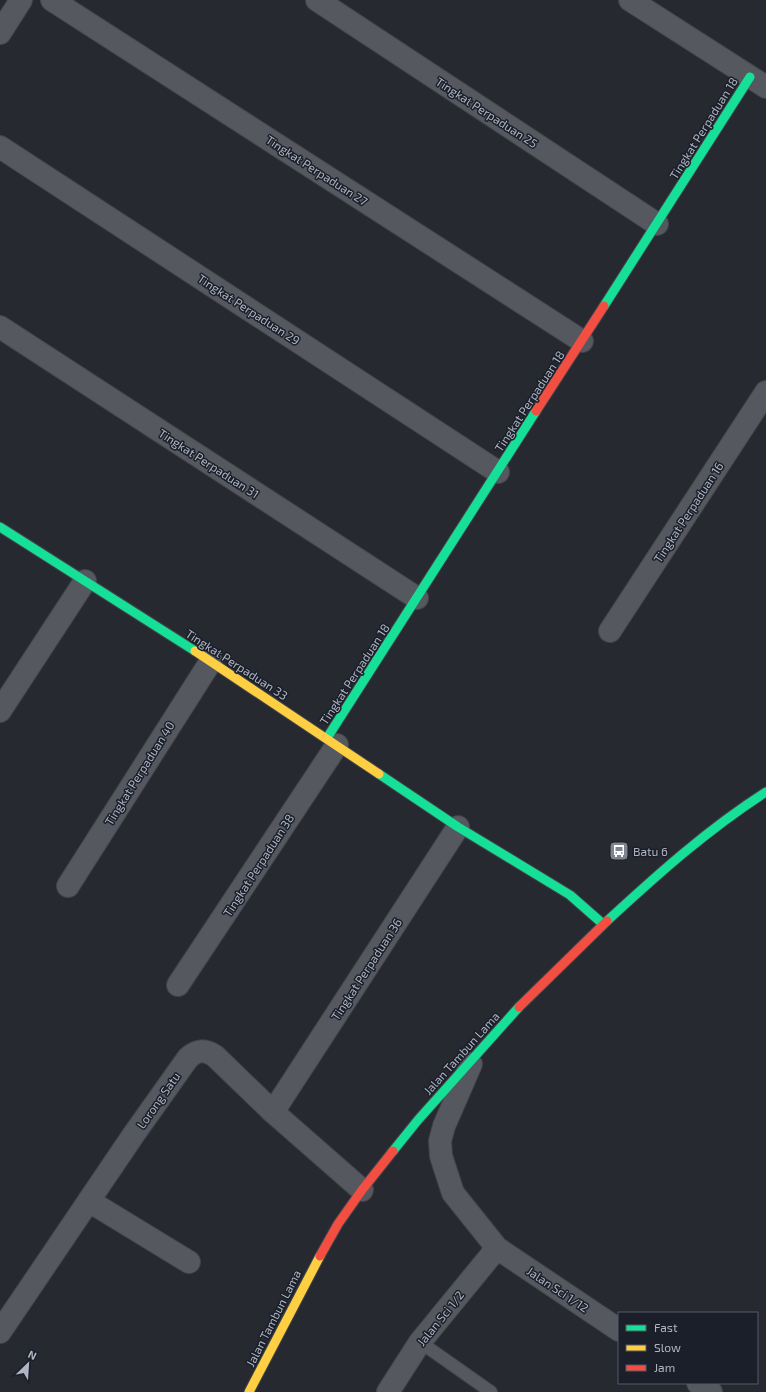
<svg xmlns="http://www.w3.org/2000/svg" width="766" height="1392" font-family="'Exo 2',sans-serif">
<style>
.lines{fill:none;stroke-linecap:round;stroke-linejoin:round}
.lane-casing{stroke:#424449;stroke-width:14}
.street-casing{stroke:#424449;stroke-width:24}
.fast-casing{stroke:#424449;stroke-width:11}
.slow-casing{stroke:#424449;stroke-width:11}
.jam-casing{stroke:#424449;stroke-width:11}
.lane{stroke:#55585f;stroke-width:12}
.street{stroke:#55585f;stroke-width:22}
.fast{stroke:#16e098;stroke-width:9}
.slow{stroke:#ffcf43;stroke-width:9}
.jam{stroke:#f24e42;stroke-width:9}
.labels{text-anchor:middle;dominant-baseline:central;stroke-width:3;stroke-linejoin:round;paint-order:stroke}
.street-label{font-size:12px;fill:#afb5c2;stroke:#1a1f2a}
.poi-label{font-size:12px;fill:#afb5c2;stroke:#1a1f2a;text-anchor:start}
</style>
<rect width="100%" height="100%" fill="#262930"/>
<g class="lines">
<!-- lane casing -->
<g class="lane-casing">
<path id="lane" d="M420,1342l71,50"/>
</g>
<!-- street casing -->
<g class="street-casing">
<path id="street" d="M52,0l530,341
M317,0l340,224
M630,0l136,87
M0,33l21,-33
M0,147l498,325
M0,327l417,271
M610,631l156,-239
M0,711l85,-130
M68,886l143,-225
M178,985l159,-240
M471,1064l-27,62 -4,15 1,15 12,37 44,55 122,82
M273,1112l185,-285
M89,1201l100,61
M0,1332l134,-198 54,-76c8,-8 17,-9 27,-2l58,56 89,78
M698,1383l13,9
M388,1392l32,-50 77,-94"/>
</g>
<!-- fast casing -->
<g class="fast-casing">
<path id="fast" d="M604,306l146,-229
M0,527l195,124
M327,738l209,-327
M379,774l79,53 112,68 33,29
M607,921c50,-46 101,-92 159,-129
M393,1151l25,-31 101,-113"/>
</g>
<!-- slow casing -->
<g class="slow-casing">
<path id="slow" d="M195,651l184,123
M249,1392l71,-136"/>
</g>
<!-- jam casing -->
<g class="jam-casing">
<path id="jam" d="M536,411l68,-105
M519,1007l88,-86
M320,1256l18,-32 24,-34 31,-39"/>
</g>
<!-- lane -->
<use href="#lane" class="lane"/>
<!-- street -->
<use href="#street" class="street"/>
<!-- fast -->
<use href="#fast" class="fast"/>
<!-- slow -->
<use href="#slow" class="slow"/>
<!-- jam -->
<use href="#jam" class="jam"/>
</g>
<!-- icons -->
<defs>
<g id="bus-square" transform="scale(1)"><rect x="-9" y="-9" width="18" height="18" rx="4" fill="#7f848f" stroke="#1a1f2a"/><path d="M-5-6H5V4H4V6H2V4H-2V6H-4V4H-5ZM-3.5-4V0h7V-4ZM-3.5 1.2v1.5H-2V1.2ZM2 1.2v1.5H3.5V1.2Z" fill="#fff"/></g>
</defs>
<g fill-rule="evenodd">
<use href="#bus-square" x="619" y="851"/>
</g>
<g class="labels">
<!-- street labels -->
<g class="street-label">
<text transform="translate(487 112) rotate(33)">Tingkat Perpaduan 25</text>
<text transform="translate(703 128) rotate(-58)">Tingkat Perpaduan 18</text>
<text transform="translate(317 170) rotate(33)">Tingkat Perpaduan 27</text>
<text transform="translate(249 309) rotate(33)">Tingkat Perpaduan 29</text>
<text transform="translate(529 401) rotate(-57)">Tingkat Perpaduan 18</text>
<text transform="translate(209 463) rotate(33)">Tingkat Perpaduan 31</text>
<text transform="translate(688 512) rotate(-57)">Tingkat Perpaduan 16</text>
<text transform="translate(237 664) rotate(33)">Tingkat Perpaduan 33</text>
<text transform="translate(354 674) rotate(-57)">Tingkat Perpaduan 18</text>
<text transform="translate(139 773) rotate(-58)">Tingkat Perpaduan 40</text>
<text transform="translate(258 865) rotate(-57)">Tingkat Perpaduan 38</text>
<text transform="translate(366 969) rotate(-57)">Tingkat Perpaduan 36</text>
<text transform="translate(461 1053) rotate(-48)">Jalan Tambun Lama</text>
<text transform="translate(158 1100) rotate(-55)">Lorong Satu</text>
<text transform="translate(558 1289) rotate(34)">Jalan Sci 1/12</text>
<text transform="translate(273 1318) rotate(-63)">Jalan Tambun Lama</text>
<text transform="translate(440 1318) rotate(-51)">Jalan Sci 1/2</text>
</g>
<!-- poi labels -->
<g class="poi-label">
<text x="633" y="851">Batu 6</text>
</g>
</g>
<!-- legend -->
<rect x="618" y="1312" width="140" height="72" fill="#1a1f2a" stroke="#565b67"/>
<rect x="626" y="1325" width="20" height="6" fill="#16e098" stroke="#565b67"/>
<text x="654" y="1332" font-size="12" fill="#afb5c2">Fast</text>
<rect x="626" y="1345" width="20" height="6" fill="#ffcf43" stroke="#565b67"/>
<text x="654" y="1352" font-size="12" fill="#afb5c2">Slow</text>
<rect x="626" y="1365" width="20" height="6" fill="#f24e42" stroke="#565b67"/>
<text x="654" y="1372" font-size="12" fill="#afb5c2">Jam</text>
<!-- north arrow -->
<g transform="translate(28 1364) rotate(25)" stroke="#1a1f2a" stroke-width="3" paint-order="stroke">
<path d="M0-3L7 15L0 10L-7 15Z" fill="#afb5c2"/>
<text y="-6" font-size="11" font-weight="bold" text-anchor="middle" fill="#afb5c2">N</text>
</g>
</svg>
